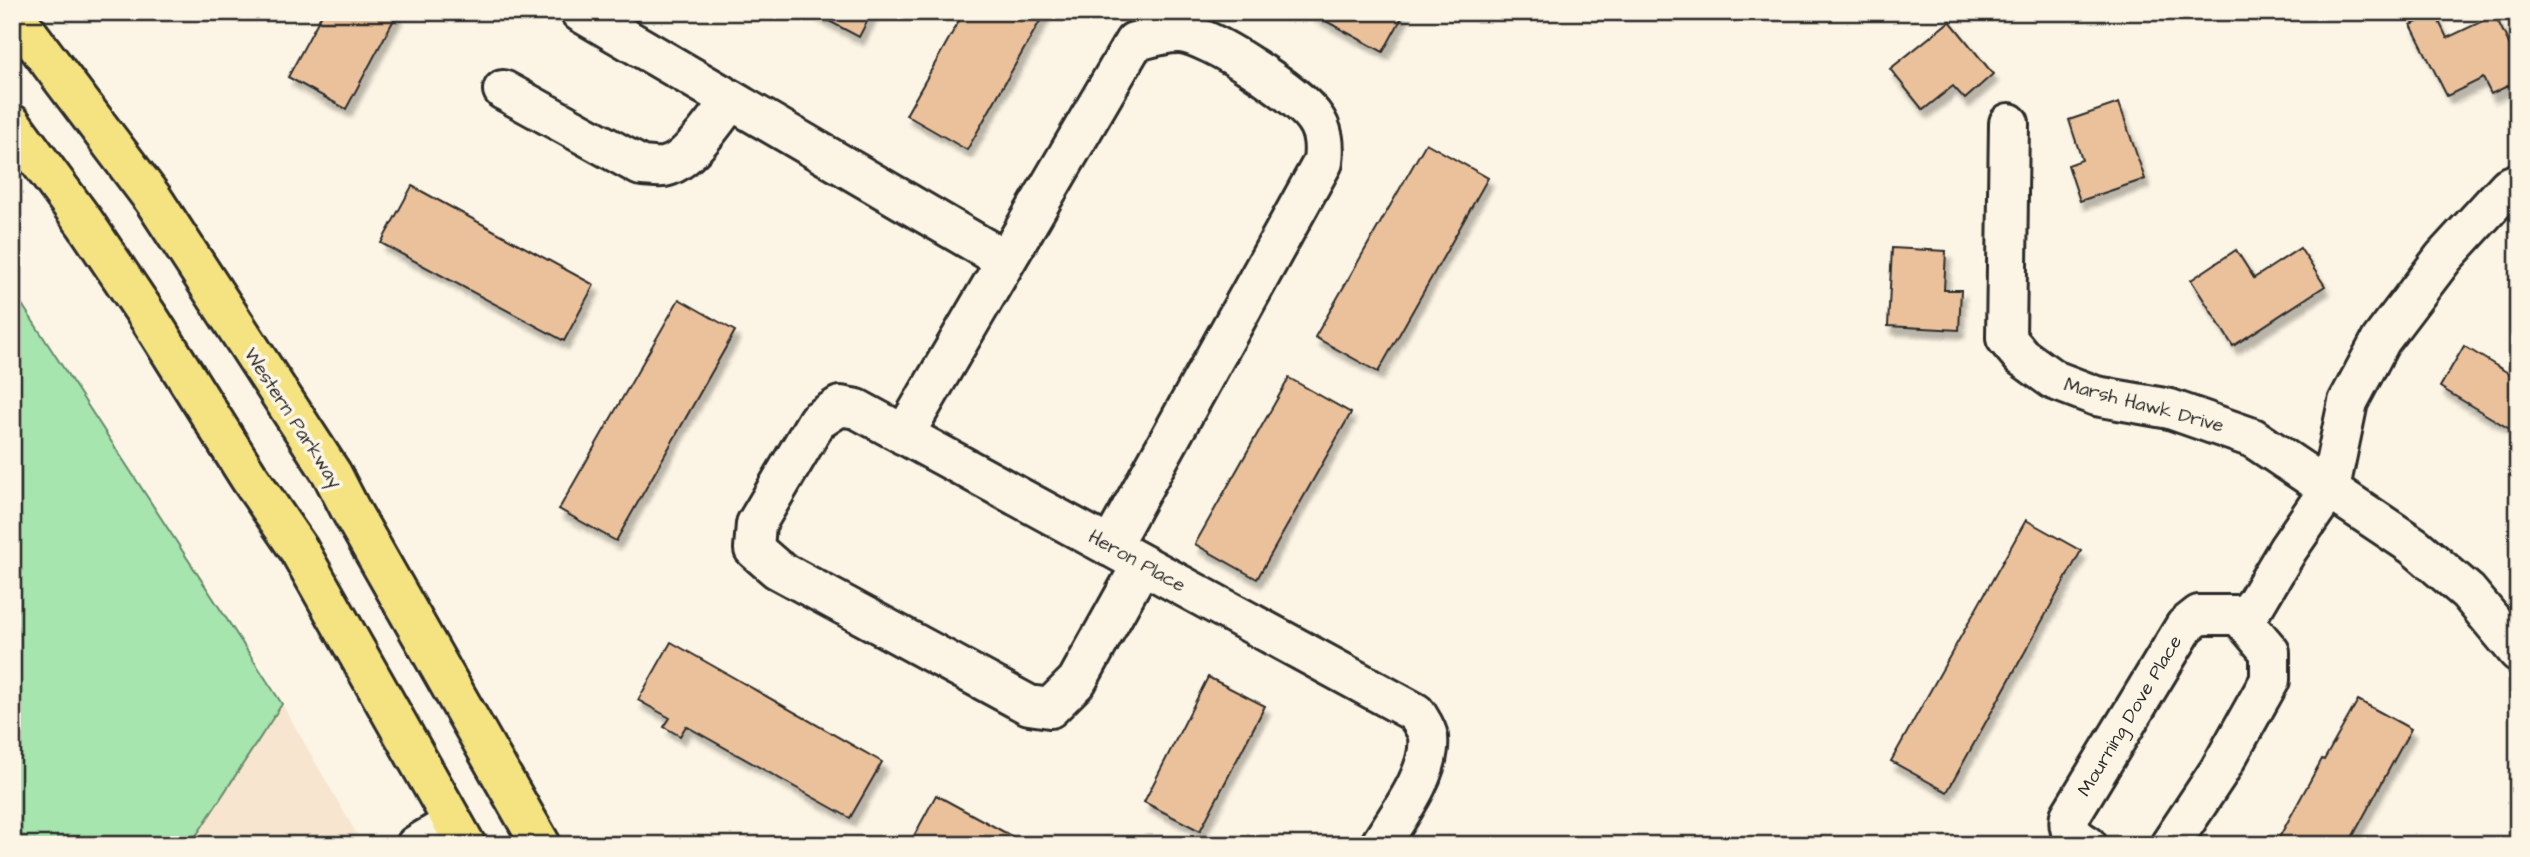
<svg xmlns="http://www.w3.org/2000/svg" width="2530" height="857" font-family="'Architects Daughter',sans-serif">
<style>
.built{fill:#f7e5cf}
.green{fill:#a6e5ad;stroke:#68886c;stroke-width:2}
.building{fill:#ebc19b;stroke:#2b2b2b;stroke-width:2;filter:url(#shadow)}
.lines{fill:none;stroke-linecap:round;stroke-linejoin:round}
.minor-casing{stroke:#2b2b2b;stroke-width:44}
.major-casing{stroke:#2b2b2b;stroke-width:44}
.minor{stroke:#fcf5e5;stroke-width:38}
.major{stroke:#f5e382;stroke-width:38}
.labels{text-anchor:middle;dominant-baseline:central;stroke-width:7;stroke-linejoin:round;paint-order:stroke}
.street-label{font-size:19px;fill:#2b2b2b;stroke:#fcf5e5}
</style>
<defs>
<filter id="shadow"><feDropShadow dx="4.5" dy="8" stdDeviation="2" flood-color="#0004"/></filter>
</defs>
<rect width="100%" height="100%" fill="#fcf5e5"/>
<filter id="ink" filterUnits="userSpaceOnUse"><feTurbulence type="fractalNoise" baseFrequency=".0143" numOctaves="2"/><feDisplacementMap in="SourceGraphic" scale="14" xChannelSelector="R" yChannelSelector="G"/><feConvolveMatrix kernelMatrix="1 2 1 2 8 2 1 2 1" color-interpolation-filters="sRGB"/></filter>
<g filter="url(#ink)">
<!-- built -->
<path class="built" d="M282,704l81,141h-176l11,-12z"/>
<!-- green -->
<path class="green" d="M12,289l270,415 -84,129 -11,12h-175z"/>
<!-- building -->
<path class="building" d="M323,12h75l-52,97 -58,-32z
M812,12h60l-13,25z
M964,12h81l-78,138 -61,-35z
M1309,12h96l-22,40z
M2435,13l12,25 48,-23 23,47v19l-27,13 -8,-16 -36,18 -36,-71z
M1950,21l43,53 -28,25 -12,-13 -30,24 -33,-41z
M2119,103l26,76 -65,22 -12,-36 14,-5 -13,-40z
M1426,143l62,35 -110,194 -63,-35z
M412,186l182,99 -30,56 -183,-98z
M1892,248l54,3 -2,39h17l-2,40 -71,-4z
M2300,248l25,38 -92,60 -42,-66 45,-30 18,28z
M679,299l56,32 -119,210 -57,-32z
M2464,346l54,33v55l-78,-47z
M1289,378l62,35 -94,166 -62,-35z
M2026,520l55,31 -134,241 -56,-31z
M671,642l211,120 -32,56 -164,-92 -6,10 -16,-9 6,-9 -32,-18z
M1208,677l57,29 -65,125 -56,-29z
M2358,700l53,29 -63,116h-73l47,-86 2,1z
M936,795l92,50h-119z"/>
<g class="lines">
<!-- minor casing -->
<g class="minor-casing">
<path id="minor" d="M580,12l425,248
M503,90l138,76c7,0 16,2 23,1 24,-4 52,-48 67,-67
M2009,123l-3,215 16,19 32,23 42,16 74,13 83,29 161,108 54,46 50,60
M904,435l230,-393c15,-4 31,-10 47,-9 29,3 114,59 132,83 11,14 12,29 10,46l-213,385
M1142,564l-65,117 -27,27 -21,-3 -252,-136 -23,-20 2,-25 61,-103 23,-15 17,3 559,304c4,7 11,16 12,24 4,35 -30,79 -48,108
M416,845l37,-22
M2087,845c-13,-8 -20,-14 -17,-29l115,-190 14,-11h40l10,-3 7,-9 32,-54 42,-61 18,-86 33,-62 63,-83 64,-70 10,-4
M2170,845l49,-74 51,-91v-28l-31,-37"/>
</g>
<!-- major casing -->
<g class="major-casing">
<path id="major" d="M12,12l141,187 179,275 19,37 190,334
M12,124l73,99 66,98 98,156 50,73 167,295"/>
</g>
<!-- minor -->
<use href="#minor" class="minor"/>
<!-- major -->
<use href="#major" class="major"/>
</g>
</g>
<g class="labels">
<!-- street labels -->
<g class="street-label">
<text transform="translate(2144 405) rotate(15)">Marsh Hawk Drive</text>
<text transform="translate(293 418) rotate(57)">Western Parkway</text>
<text transform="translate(1137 561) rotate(29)">Heron Place</text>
<text transform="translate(2130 716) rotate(-59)">Mourning Dove Place</text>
</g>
</g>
<!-- margin -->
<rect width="2530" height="857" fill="none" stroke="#fcf5e5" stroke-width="42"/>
<rect x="21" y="21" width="2488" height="815" fill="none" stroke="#2b2b2b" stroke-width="2.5" filter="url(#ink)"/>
</svg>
